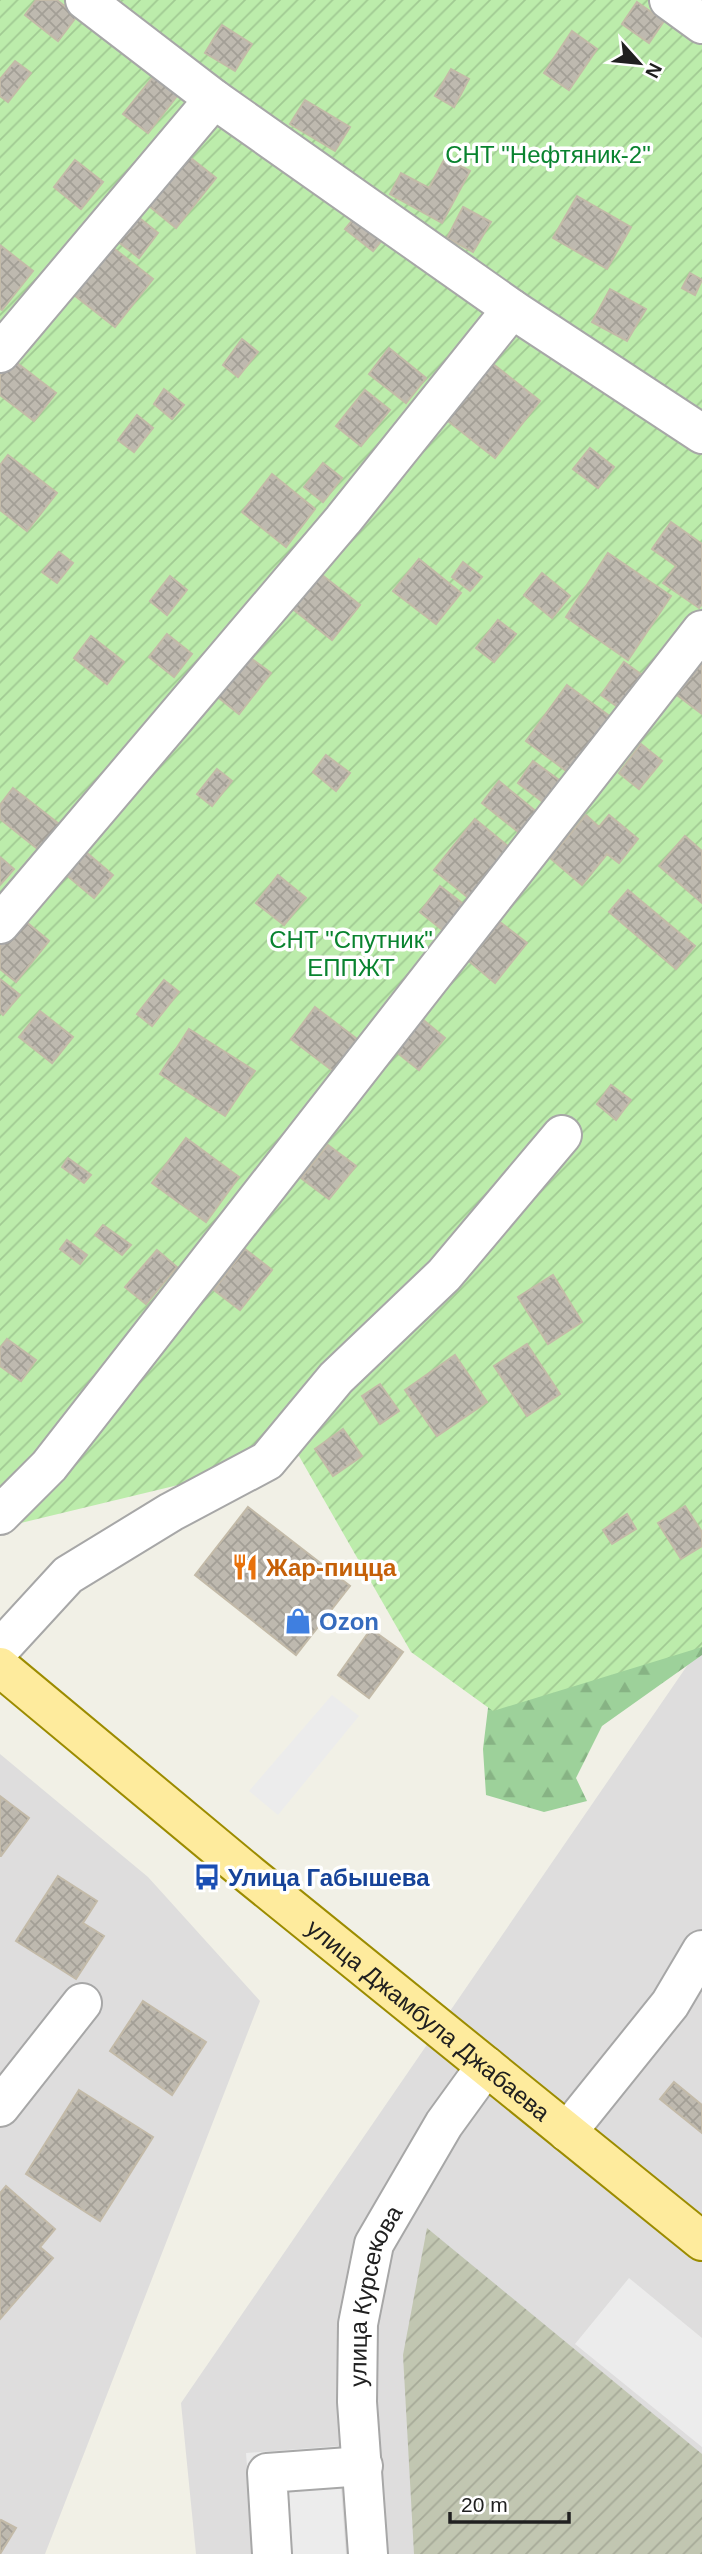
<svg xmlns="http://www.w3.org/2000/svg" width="702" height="2554" font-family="Helvetica,sans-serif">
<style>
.residential{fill:#dedddd}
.construction{fill:url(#construction-furrows)}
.forest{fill:url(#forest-firs)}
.garden{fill:url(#garden-furrows)}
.parking{fill:#ececec}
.building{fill:url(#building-cross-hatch);stroke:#c3baa8;stroke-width:2}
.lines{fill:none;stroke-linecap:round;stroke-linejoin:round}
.minor-casing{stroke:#a7a7a7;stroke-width:42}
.major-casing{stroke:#9c8c00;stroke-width:42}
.minor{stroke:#fff;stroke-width:38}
.major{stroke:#feeb9d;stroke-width:38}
.labels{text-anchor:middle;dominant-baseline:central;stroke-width:7;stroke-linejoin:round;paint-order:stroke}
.park-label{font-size:24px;fill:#09832f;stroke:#fff}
.food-label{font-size:24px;font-weight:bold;fill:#c56008;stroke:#fff;text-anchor:start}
.shop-label{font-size:24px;font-weight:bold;fill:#366cbe;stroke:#fff;text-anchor:start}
.transit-label{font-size:24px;font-weight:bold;fill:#164399;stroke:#fff;text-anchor:start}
.street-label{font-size:24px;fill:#202020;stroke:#fff}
</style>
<defs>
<pattern id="construction-furrows" width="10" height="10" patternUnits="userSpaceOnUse" patternTransform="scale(1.75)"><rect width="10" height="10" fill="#c1c6b1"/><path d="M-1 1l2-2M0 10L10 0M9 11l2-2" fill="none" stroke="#a6aa98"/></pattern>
<pattern id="forest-firs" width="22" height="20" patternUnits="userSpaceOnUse" patternTransform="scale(1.75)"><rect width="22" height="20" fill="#9dd19a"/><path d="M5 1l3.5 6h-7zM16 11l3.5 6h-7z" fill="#87b384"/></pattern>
<pattern id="garden-furrows" width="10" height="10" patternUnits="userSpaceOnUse" patternTransform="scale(1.75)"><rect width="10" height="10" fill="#bcecab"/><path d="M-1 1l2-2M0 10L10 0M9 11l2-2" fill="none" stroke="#a1ca93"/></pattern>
<pattern id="building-cross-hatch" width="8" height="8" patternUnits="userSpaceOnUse" patternTransform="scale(1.75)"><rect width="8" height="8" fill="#beb9af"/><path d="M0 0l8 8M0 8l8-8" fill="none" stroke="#a39f96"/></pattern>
</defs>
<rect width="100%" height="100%" fill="#f1f0e6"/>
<!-- residential -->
<path class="residential" d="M702,1644v910h-506l-15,-151z
M0,1754l148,123 112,124 -215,553h-45z"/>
<!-- construction -->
<path class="construction" d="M427,2228l275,226v100h-288l-11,-199z"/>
<!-- forest -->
<path class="forest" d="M702,1555v100l-100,71 -26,52 11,23 -43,11 -58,-17 -3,-46 20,-164z"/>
<!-- garden -->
<path class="garden" d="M0,0h702v1647l-209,64 -82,-59 -112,-196 -299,72z"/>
<!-- parking -->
<path class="parking" d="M332,1695l27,21 -81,99 -29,-24z
M629,2278l73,60v109l-127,-103z
M338,2446l8,108h-92l-8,-101z"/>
<!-- building -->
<path class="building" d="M36,0h21l20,16 -19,25 -33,-26z
M637,2l27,19 -15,22 -27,-19z
M222,25l30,19 -17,27 -30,-18z
M572,31l25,18 -28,41 -25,-17z
M15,61l16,12 -23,29 -8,-6v-17z
M451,69l18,10 -15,28 -19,-11z
M157,72l24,19 -33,42 -25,-19z
M305,100l45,27 -15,24 -45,-27z
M182,151l34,27 -40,50 -33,-27z
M445,158l25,13 -28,52 -52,-29 11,-21 28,15z
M75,160l28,22 -22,27 -27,-22z
M577,196l54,31 -24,42 -54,-31z
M463,207l28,15 -18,30 -26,-14z
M360,211l28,22 -15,18 -28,-22z
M132,212l26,21 -19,25 -27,-21z
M107,243l46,36 -38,48 -46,-36z
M0,245l33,26 -31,39 -2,-1z
M690,273l12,7 -7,15 -13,-7z
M610,289l36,20 -19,32 -35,-19z
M242,339l16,13 -20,25 -15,-12z
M389,348l37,30 -20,25 -37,-29z
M12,359l44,34 -22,28 -34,-26v-20z
M488,360l52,41 -45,57 -52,-41z
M164,389l20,16 -12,14 -18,-15z
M365,390l25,20 -29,36 -25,-20z
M137,415l16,13 -19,24 -16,-12z
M590,448l24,19 -16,21 -25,-19z
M8,455l49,38 -30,38 -27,-21v-45z
M323,463l19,15 -19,24 -19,-15z
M272,474l43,35 -29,38 -44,-35z
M671,522l31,22v60l-3,4 -36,-25 13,-17 -24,-17z
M59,552l14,11 -16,20 -15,-11z
M608,553l63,43 -43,64 -62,-43z
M419,559l42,34 -25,31 -43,-33z
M463,562l19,15 -12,14 -18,-14z
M317,571l43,34 -28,35 -43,-34z
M542,573l28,23 -18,22 -28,-23z
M170,576l17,14 -20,25 -17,-14z
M498,620l18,14 -22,28 -18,-14z
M167,634l25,20 -18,23 -25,-20z
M91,636l33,26 -17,22 -33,-26z
M245,654l26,19 -32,41 -25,-20z
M624,662l21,15 -23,33 -21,-15z
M702,663v51l-25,-19z
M567,685l48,35 -42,56 -47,-35z
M641,744l21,17 -23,28 -20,-16z
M326,755l24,18 -14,18 -23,-19z
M533,761l26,19 -16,22 -25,-19z
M217,769l15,12 -20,25 -15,-12z
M499,781l40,33 -17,21 -40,-32z
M13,788l46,36 -20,26 -39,-31v-14z
M586,815l13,12 10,-12 29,24 -19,24 -12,-9 -25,31 -32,-27z
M475,819l34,28 -33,57 -42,-34z
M685,836l17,15v52l-43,-37z
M79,846l34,29 -19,23 -35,-29z
M0,857l14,12 -14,16z
M278,875l28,23 -22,27 -28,-22z
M440,886l26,20 -21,26 -25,-20z
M628,890l67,56 -19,23 -67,-57z
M18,915l31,26 -33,41 -16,-13v-32z
M500,922l27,21 -32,40 -26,-22z
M0,979l20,16 -17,20 -3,-3z
M164,980l15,12 -27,34 -15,-12z
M315,1007l42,32 -24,32 -42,-32z
M40,1011l33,26 -21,26 -33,-26z
M421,1018l24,20 -26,32 -25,-20z
M189,1029l66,42 -30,45 -65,-42z
M611,1085l20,15 -15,20 -19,-16z
M186,1138l53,39 -33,45 -54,-39z
M328,1145l28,21 -27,33 -28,-21z
M68,1158l23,17 -7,8 -22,-16z
M103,1225l28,20 -9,10 -27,-20z
M67,1240l20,15 -7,9 -20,-15z
M245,1249l27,21 -32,40 -26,-20z
M157,1250l20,17 -31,37 -21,-17z
M553,1275l29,47 -34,22 -30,-47z
M7,1339l29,21 -15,21 -21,-15v-18z
M527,1344l33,50 -33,22 -33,-50z
M455,1355l32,47 -50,34 -32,-46z
M380,1384l19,27 -19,13 -18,-28z
M343,1429l19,27 -29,20 -18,-27z
M685,1506l17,26v14l-21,13 -23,-36z
M248,1507l102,79 -54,69 -101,-80z
M627,1514l9,15 -24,15 -9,-14z
M371,1629l32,23 -34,46 -31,-23z
M0,1796l29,22 -28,38h-1z
M58,1876l39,25 -14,22 21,13 -28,43 -60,-38z
M143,2001l63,41 -34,53 -62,-44z
M674,2082l28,23v28l-42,-34z
M79,2090l74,47 -53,84 -74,-47z
M6,2186l49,43 -15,18 13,11 -53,61v-126z
M1,2520l15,8 -16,26v-32z"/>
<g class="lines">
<!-- minor casing -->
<g class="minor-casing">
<g id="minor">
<path d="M85,0l129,99 298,210 190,125"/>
<path d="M669,0l33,24"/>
<path d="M0,353l214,-254"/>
<path d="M0,924l343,-404 169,-211"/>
<path d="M0,1515l49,-49 653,-836"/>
<path d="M0,1649l68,-74 103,-63 96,-51 69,-83 108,-103 118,-140"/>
<path d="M0,2107l82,-104"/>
<path d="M567,2132l103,-128 32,-54"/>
<path d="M272,2554l-5,-81 96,-7"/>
<path id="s1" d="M368,2554l-11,-152 1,-78 16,-80 70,-120 42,-58"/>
</g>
</g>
<!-- major casing -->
<g class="major-casing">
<g id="major">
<path id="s2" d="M0,1667l250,208 452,366"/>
</g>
</g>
<!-- minor -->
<use href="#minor" class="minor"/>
<!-- major -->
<use href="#major" class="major"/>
</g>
<!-- icons -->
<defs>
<g id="restaurant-bare" transform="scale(2.1)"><path d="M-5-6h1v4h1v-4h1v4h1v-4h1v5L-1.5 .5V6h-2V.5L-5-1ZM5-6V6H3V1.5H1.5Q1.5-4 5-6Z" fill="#e8710a" stroke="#fff" stroke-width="2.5" paint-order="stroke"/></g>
<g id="shop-bare" transform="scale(2.1)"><path d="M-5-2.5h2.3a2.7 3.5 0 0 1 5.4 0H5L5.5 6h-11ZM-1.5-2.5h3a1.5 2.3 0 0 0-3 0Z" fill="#3f7fe0" stroke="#fff" stroke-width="2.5" paint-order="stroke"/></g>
<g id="bus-bare" transform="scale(2.1)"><path d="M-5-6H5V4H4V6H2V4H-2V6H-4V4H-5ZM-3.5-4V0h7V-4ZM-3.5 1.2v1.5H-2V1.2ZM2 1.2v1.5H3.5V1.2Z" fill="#1a4fb4" stroke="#fff" stroke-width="2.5" paint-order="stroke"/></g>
</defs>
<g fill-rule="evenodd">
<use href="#restaurant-bare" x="245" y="1567"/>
<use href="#shop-bare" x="298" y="1621"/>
<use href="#bus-bare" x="207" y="1877"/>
</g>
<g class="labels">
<!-- park labels -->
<g class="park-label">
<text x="548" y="154">СНТ "Нефтяник-2"</text>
<text x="351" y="939">СНТ "Спутник"<tspan x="351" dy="28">ЕППЖТ</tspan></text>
</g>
<!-- food labels -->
<g class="food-label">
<text x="266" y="1567">Жар-пицца</text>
</g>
<!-- shop labels -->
<g class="shop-label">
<text x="319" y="1621">Ozon</text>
</g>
<!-- transit labels -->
<g class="transit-label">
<text x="228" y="1877">Улица Габышева</text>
</g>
<!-- street labels -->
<g class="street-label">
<text stroke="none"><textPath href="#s2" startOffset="555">улица Джамбула Джабаева</textPath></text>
<text stroke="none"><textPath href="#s1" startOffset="261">улица Курсекова</textPath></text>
</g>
</g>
<!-- north arrow -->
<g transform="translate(639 63) rotate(117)" stroke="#ffffff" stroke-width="5" paint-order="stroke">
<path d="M0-5L12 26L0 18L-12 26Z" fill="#202020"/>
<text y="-10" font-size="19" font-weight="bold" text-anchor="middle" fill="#202020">N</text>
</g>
<!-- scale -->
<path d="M450 2512v10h119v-10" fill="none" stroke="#202020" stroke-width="3.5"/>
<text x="461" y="2512" font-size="21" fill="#202020" stroke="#ffffff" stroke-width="5" paint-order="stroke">20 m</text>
</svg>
